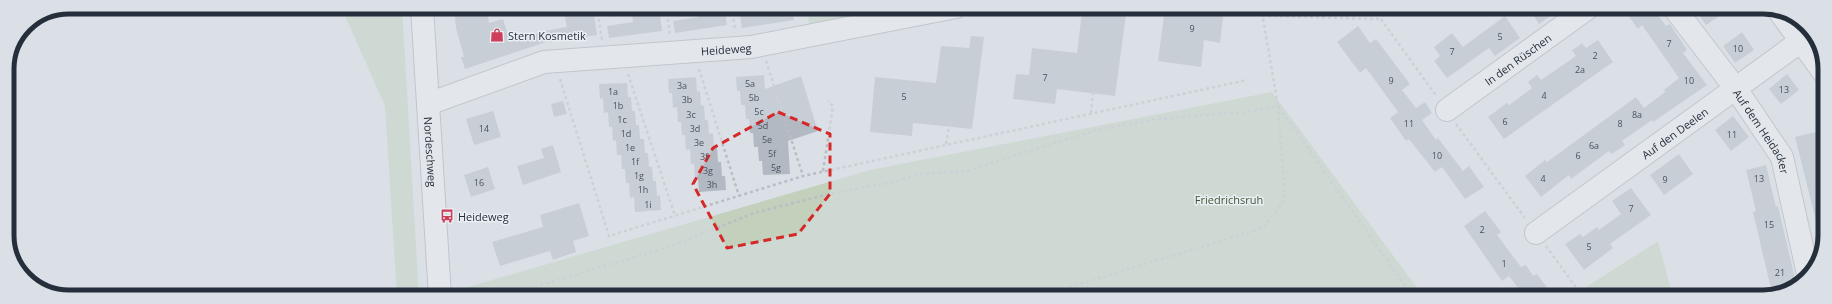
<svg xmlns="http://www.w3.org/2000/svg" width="1832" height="304" font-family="'Open Sans',sans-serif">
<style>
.green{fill:#c2d0bc}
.building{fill:#b2b9c2}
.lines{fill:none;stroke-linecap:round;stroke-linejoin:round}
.minor-casing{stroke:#a1a7b0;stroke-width:24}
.path{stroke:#babec4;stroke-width:2.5;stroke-dasharray:3 3;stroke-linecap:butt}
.minor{stroke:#eef0f4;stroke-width:22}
.marked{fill:none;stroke:#d62828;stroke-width:3;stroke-dasharray:8 5;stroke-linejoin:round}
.labels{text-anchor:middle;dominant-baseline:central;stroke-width:3;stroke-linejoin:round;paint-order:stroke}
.number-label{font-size:9px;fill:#48525e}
.poi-label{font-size:11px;fill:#252f3c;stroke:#eaeff4;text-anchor:start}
.street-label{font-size:11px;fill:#252f3c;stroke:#eaeff4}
.park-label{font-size:11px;fill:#3b5732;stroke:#eaeff4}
.rim{fill:none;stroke:#252f3c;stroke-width:5}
</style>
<rect width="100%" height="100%" fill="#dbe0e6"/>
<!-- green -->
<path class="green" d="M341,7h61l17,290h-22l-12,-191z
M806,7h49l2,11 -47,9z
M1272,92l152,205h-990l436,-127z
M1658,241l15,56h-84l-6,-8z"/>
<!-- building -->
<path class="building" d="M454,7h33l2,16 14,-4 7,23 34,-11 23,-4 -3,-14 10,-2v-4h19l4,28 -51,7 -81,27 -4,-12h3l-8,-29z
M631,7h28l3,24 -53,7 -2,-12 26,-4z
M697,7h27l3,18 -52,8 -2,-12 25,-4z
M764,7h28l2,13 -52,8 -2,-12 25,-3z
M1114,7h13l-12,89 -58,-7 -2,15 -42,-5 3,-25 13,1 3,-27 45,5 5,-41 30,4z
M1528,7h7l27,1 -23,16z
M1165,8l58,8 -3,27 -16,-3 -3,27 -43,-6z
M1623,8h30l13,18 4,-2 17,26 -4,3 24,32 -54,37 -1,-2 -30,21 3,4 -13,9 -3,-3 -38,28 -2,-4 -28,22 -16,-21 20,-16 2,2 89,-65 8,11 21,-16 -1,-2 15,-12 -37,-53 -4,4z
M1694,8h37l-25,17z
M1505,16l15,22 -25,18 -6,-8 -42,30 -13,-17 6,-5 -6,-9 18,-14 11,14z
M1358,26l12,17 6,-4 34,45 -8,6 14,18 9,-6 7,11 -10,7 14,20 2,-2 25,33 6,-5 15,21 -19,12 -23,-32 -7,5 -26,-33 -3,2 -16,-23 8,-6 -32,-44 -6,5 -23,-31z
M1742,32l12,18 -19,13 -12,-17z
M971,36l13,1 -12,92 -59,-6 -1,13 -42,-4 5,-55 61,6 5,-37 28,2z
M1598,40l15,22 -109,77 -16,-22 19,-14 2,2 23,-17 -4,-6 9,-7 4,5 35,-24 -4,-6 5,-3 5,-4 4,5z
M1787,74l12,16 -18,14 -12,-15z
M764,75l1,14 36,-13 17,55 -30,10 2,33 -27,1 -1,-14h-3l-1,-14h-4l-1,-14h-3l-1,-14h-3l-1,-14h-4l-1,-14h-3l-1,-14z
M696,77l1,15 3,-1 1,15 3,-1 1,15h3l1,14 4,-1 1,15h3l1,14h3l1,14h3l1,14 -27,2 -1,-14h-3l-1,-14h-3l-1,-15 -4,1 -1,-15h-3l-1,-13h-3l-1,-15 -4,1 -1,-15h-3l-1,-14z
M627,83l1,14h3l1,14h3l1,14h3l1,14h4l1,14h3l1,14h3l1,14h3l1,15 3,-1 1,15 -26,2 -1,-15 -4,1 -1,-15h-3l-1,-14h-3l-1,-14h-4l-1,-15 -3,1 -1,-14h-3l-1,-15 -4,1 -1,-15 -3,1 -1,-15z
M563,101l4,13 -13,3 -3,-13z
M493,111l8,26 -27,8 -8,-26z
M1733,116l16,21 -18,14 -16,-21z
M1824,130v102l-5,1 -24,-96z
M553,145l8,27 -38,13 -6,-19 27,-8 -3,-9z
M1679,154l14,20 -29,21 -14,-20z
M1766,165l10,42 2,-1 18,77 -25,6 -18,-77 3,-1 -10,-41z
M488,167l7,22 -24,8 -7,-22z
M1631,188l20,27 -41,29 3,4 -29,22 -19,-26 15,-10 3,3 14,-10 2,3 22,-16 -9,-13z
M579,203l10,33 -16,5 3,11 -23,8 -3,-9 -50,15 -8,-24 51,-15 -3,-12z
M1485,211l16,21 -4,3 24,32 5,-2 7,11 4,-2 17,23h-29l-16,-21 -7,5 -38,-55z"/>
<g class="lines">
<!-- minor casing -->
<g class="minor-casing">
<g id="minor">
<path id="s1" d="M422,7l18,290"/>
<path id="s2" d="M1674,8l62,81 46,68 26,117"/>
<path d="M1779,11l45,62"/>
<path id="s3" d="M428,104l116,-42 207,-15 205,-40"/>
<path id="s4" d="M1447,110l141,-102"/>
<path id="s5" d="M1536,233l265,-192 14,1"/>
</g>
</g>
<!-- path -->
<path class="path" d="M597,7l5,33
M666,7l4,28
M732,7l3,23
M798,7l2,12
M1261,7l17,99 135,191
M1381,7v12l56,78
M1262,16l119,3
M766,61l37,115
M699,69l40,127
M628,74l47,142
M560,79l49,157 194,-60 444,-96
M1091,113l3,-31
M1456,124l69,94
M946,144l4,-22
M823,171l10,-65 -5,-5
M1546,246l37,51
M500,297l172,-51 82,-33 75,-19 63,-12 29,-8 45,-3 130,-41 61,-11 88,-7 33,-6 7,93 -22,29 -226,69"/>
<!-- minor -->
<use href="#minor" class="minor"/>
</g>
<!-- marked area -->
<path d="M0 0H1832V304H0ZM778,112l52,22v60l-32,40 -71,14 -34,-64 20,-36z" fill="#dbe0e6" fill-opacity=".55" fill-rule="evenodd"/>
<path class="marked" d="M778,112l52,22v60l-32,40 -71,14 -34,-64 20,-36z"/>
<!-- icons -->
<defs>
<g id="shop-bare" transform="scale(1.08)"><path d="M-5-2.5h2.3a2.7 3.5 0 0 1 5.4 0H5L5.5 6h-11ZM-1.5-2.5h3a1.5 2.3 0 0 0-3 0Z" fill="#ce3d5a" stroke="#eaeff4" stroke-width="2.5" paint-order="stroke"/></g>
<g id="bus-bare" transform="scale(1.08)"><path d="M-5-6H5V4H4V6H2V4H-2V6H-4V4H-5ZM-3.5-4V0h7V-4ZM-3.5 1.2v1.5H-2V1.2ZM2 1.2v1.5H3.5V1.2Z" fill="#ce3d5a" stroke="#eaeff4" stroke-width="2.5" paint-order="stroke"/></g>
</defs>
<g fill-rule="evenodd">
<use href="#shop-bare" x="497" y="35"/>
<use href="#bus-bare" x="447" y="216"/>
</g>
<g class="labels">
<!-- number labels -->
<g class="number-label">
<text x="1192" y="28">9</text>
<text x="1500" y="36">5</text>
<text x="1669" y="43">7</text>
<text x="1738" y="48">10</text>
<text x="1452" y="51">7</text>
<text x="1595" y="55">2</text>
<text x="1580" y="69">2a</text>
<text x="1045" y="77">7</text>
<text x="1391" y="80">9</text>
<text x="1689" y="80">10</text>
<text x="750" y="83">5a</text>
<text x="682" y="85">3a</text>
<text x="1784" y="89">13</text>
<text x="613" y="91">1a</text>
<text x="1544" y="95">4</text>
<text x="904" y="96">5</text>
<text x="754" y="97">5b</text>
<text x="687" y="99">3b</text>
<text x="618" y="105">1b</text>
<text x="759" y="111">5c</text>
<text x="691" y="114">3c</text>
<text x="1637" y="114">8a</text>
<text x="622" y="119">1c</text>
<text x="1505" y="121">6</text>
<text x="1409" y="123">11</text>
<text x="1620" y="123">8</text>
<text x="763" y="125">5d</text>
<text x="484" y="128">14</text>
<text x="695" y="128">3d</text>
<text x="626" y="133">1d</text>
<text x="1732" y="134">11</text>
<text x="767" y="139">5e</text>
<text x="699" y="142">3e</text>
<text x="1594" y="145">6a</text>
<text x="630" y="147">1e</text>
<text x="772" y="153">5f</text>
<text x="1437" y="155">10</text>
<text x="1578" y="155">6</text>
<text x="704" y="156">3f</text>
<text x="635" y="161">1f</text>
<text x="776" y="167">5g</text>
<text x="708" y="170">3g</text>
<text x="639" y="175">1g</text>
<text x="1543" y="178">4</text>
<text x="1759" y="178">13</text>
<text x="1665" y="179">9</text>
<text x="479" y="182">16</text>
<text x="712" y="184">3h</text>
<text x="643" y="189">1h</text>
<text x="648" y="204">1i</text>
<text x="1631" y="208">7</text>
<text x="1769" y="224">15</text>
<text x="1482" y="229">2</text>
<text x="1589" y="246">5</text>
<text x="1504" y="263">1</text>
<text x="1780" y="272">21</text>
</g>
<!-- poi labels -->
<g class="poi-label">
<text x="508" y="35">Stern Kosmetik</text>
<text x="458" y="216">Heideweg</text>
</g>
<!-- street labels -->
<g class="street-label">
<text stroke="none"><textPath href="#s3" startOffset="306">Heideweg</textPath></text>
<text stroke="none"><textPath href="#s4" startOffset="87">In den Rüschen</textPath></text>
<text stroke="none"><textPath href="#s2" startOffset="152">Auf dem Heidacker</textPath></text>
<text stroke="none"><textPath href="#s5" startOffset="171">Auf den Deelen</textPath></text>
<text stroke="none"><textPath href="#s1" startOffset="145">Nordeschweg</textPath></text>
</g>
<!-- park labels -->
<g class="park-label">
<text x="1229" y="199">Friedrichsruh</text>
</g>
</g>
<!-- crop -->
<path d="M0 0H1832V304H0ZM69 14H1763A55 55 0 0 1 1818 69V235A55 55 0 0 1 1763 290H69A55 55 0 0 1 14 235V69A55 55 0 0 1 69 14Z" fill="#dae0e5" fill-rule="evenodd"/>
<path class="rim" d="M69 14H1763A55 55 0 0 1 1818 69V235A55 55 0 0 1 1763 290H69A55 55 0 0 1 14 235V69A55 55 0 0 1 69 14Z"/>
</svg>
